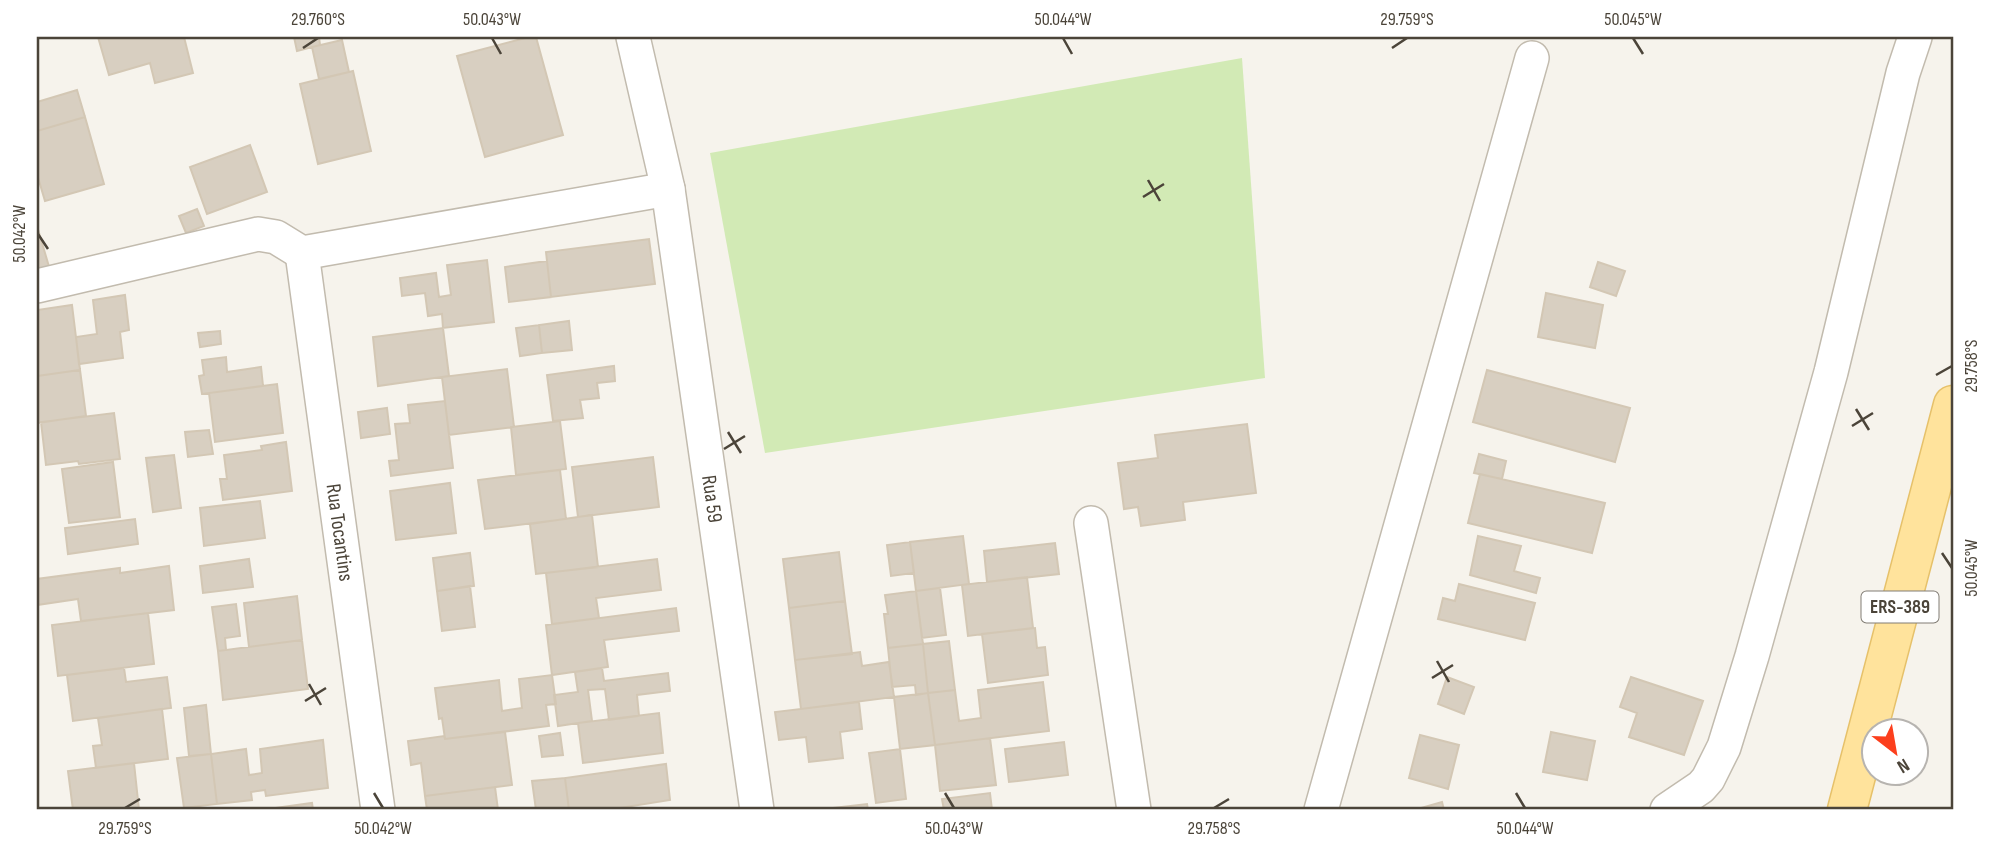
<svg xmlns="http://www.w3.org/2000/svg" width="1990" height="847" font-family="'Sofia Sans Condensed',sans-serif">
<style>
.green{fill:#d2eab5}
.building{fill:#d8cfc1;stroke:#d3c7b4;stroke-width:2}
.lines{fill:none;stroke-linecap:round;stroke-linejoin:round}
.minor-casing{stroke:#c2bbae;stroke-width:36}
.major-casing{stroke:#e6c16a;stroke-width:41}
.minor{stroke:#fff;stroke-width:33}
.major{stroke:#ffe39c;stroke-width:38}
.ticks{fill:none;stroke:#4b4439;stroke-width:2.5}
.labels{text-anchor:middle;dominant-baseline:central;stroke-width:5;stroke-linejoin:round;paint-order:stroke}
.shield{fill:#fff;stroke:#817c74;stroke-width:2}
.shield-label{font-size:19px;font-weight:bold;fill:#4b4439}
.street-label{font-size:21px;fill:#4b4439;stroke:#fff}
.neatline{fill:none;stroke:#4b4439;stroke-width:2.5}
.ticks-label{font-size:18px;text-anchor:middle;fill:#4b4439}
</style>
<rect width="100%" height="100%" fill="#f6f3ec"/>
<!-- green -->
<path class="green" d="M1242,58l23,320 -500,75 -55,-300z"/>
<!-- building -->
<path class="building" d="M98,37h86l9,36 -38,10 -5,-20 -41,12z
M294,37h25l1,8 -23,6z
M529,37h7l27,98 -78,22 -28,-101z
M342,40l7,32 -30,7 -7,-32z
M353,71l18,80 -53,13 -18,-80z
M77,90l8,27 -48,14v-29z
M85,117l19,67 -59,17 -8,-27v-43z
M250,145l17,47 -60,22 -17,-47z
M197,209l7,17 -18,7 -7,-17z
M37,226l13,44 -13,4z
M649,239l6,45 -104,13 -5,-45z
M487,260l7,62 -51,6 -1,-14 -14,2 -3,-23 -23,3 -2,-18 36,-5 3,24 12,-2 -4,-30z
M547,261l4,36 -42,5 -4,-35z
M1598,262l27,9 -9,25 -26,-9z
M1546,293l57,12 -8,43 -57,-11z
M125,295l4,35 -9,2 3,26 -44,6 -3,-27 21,-3 -4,-34z
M72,305l8,65 -43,6v-66z
M569,321l3,29 -30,3 -3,-28z
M539,325l3,28 -22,3 -4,-28z
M443,328l6,48 -71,10 -5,-49z
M220,331l1,13 -21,3 -2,-14z
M226,357l1,15 34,-5 2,19 -61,8 -3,-18 5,-1 -2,-15z
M614,366l1,15 -18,2 2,15 -19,2 3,18 -30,3 -6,-46z
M507,369l7,58 -65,8 -7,-58z
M80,370l6,46 -49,7v-47z
M1487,370l143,38 -15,54 -142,-40z
M277,384l6,49 -68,9 -6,-49z
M445,401l8,67 -62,8 -2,-15 10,-1 -4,-36 15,-1 -2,-18z
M387,408l3,26 -29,4 -3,-26z
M114,413l6,46 -41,5 -1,-3 -32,4 -5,-43z
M560,421l6,48 -50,6 -5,-48z
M1247,424l9,69 -73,9 2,18 -44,6 -3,-19 -14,2 -6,-46 40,-5 -3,-23z
M209,430l4,24 -25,3 -3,-25z
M286,442l6,49 -69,9 -3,-21h7l-3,-24 38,-5 -1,-4z
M1479,454l27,7 -4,18 -28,-6z
M174,455l7,53 -28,4 -7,-54z
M653,457l6,50 -81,10 -6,-50z
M113,462l7,55 -51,6 -7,-54z
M560,470l6,49 -81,10 -7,-49z
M1480,474l125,29 -13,50 -124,-30z
M450,483l6,50 -60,7 -6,-49z
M260,501l5,37 -61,8 -4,-38z
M592,515l6,52 -62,7 -6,-50z
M135,519l3,25 -70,10 -3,-26z
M963,536l6,48 -53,7 -6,-49z
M1478,536l43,10 -7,25 26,7 -4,15 -66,-18z
M910,542l4,31 -23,3 -4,-31z
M1055,543l4,31 -72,8 -3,-31z
M839,552l6,49 -56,7 -6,-49z
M470,553l4,33 -37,5 -4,-33z
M249,559l4,28 -50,6 -3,-27z
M657,559l4,31 -65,8 3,20 -47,6 -6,-51z
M169,566l5,44 -93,11 -3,-22 -41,6v-26l83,-11v5z
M1027,577l6,51 -65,8 -6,-51z
M1459,584l76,19 -10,37 -87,-21 5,-21 12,3z
M470,586l5,41 -33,4 -5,-40z
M940,588l6,47 -24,3 -6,-47z
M916,591l7,53 -35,4 -4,-34h4l-3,-19z
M297,596l5,44 -53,7 -5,-44z
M845,601l7,53 -57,6 -6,-52z
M236,604l4,32 -15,2 1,12 -8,1 -6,-44z
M676,608l3,23 -75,9 4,27 -56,8 -6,-50z
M148,613l6,51 -96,12 -6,-51z
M1035,628l2,20 8,-1 3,28 -60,8 -6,-49z
M302,640l6,49 -85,11 -5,-49z
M949,641l6,49 -27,3 -5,-49z
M923,644l5,49 -12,2 -1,-10 -23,2 -4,-39z
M860,652l2,14 27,-4 5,35 -93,12 -6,-49z
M124,668l2,14 41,-5 4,31 -98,13 -6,-46z
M602,668l2,13 64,-8 2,18 -33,4 2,21 -30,4 -4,-31 -17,1 4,31 -34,5 -4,-31 24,-3 -3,-20z
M552,675l4,29 -10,1 3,21 -104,13 -3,-21 -3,1 -4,-31 64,-8 3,31 20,-3 -3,-29z
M1447,677l27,10 -10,27 -26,-10z
M1631,677l72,24 -19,54 -55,-18 8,-24 -17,-6z
M1043,682l6,49 -114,14 -7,-52 27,-3 4,31 22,-3 -3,-28z
M928,693l7,52 -35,4 -6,-52z
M859,702l3,27 -22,3 3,26 -34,4 -3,-25 -27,3 -4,-28z
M206,705l5,49 -22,2 -5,-48z
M162,709l6,50 -72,9 -3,-22 9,-1 -4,-27z
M659,713l4,40 -80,10 -5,-40z
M505,732l7,53 -87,11 -4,-33 -10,2 -3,-24 36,-5 1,3z
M1551,732l44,9 -8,39 -44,-8z
M560,733l3,22 -21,2 -3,-21z
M1420,735l39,10 -11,44 -39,-11z
M990,738l6,47 -56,6 -5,-46z
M323,740l5,48 -62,8 -1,-6 -14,2 1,8 -35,4 -6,-50 35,-5 3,26 13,-2 -2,-24z
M1064,742l4,33 -59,7 -4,-33z
M900,749l6,50 -30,4 -7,-50z
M211,754l6,50 -33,4 -7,-50z
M134,763l5,47h-66l-5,-39z
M666,764l4,36 -63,10h-38l-4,-32z
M565,778l4,32h-33l-4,-29z
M495,787l3,23h-71l-2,-14z
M990,793l2,17h-48l-2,-11z
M1442,802l2,8h-23v-2z
M312,803l1,7h-52z
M867,804l1,6h-43v-1z"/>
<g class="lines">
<!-- minor casing -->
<g class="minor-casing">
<g id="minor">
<path id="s1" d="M633,37l35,152 89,621"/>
<path id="s2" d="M302,253l76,557"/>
<path d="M37,286l221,-52 18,3 26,16 366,-64"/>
<path d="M1091,523l43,287"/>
<path d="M1321,810l211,-752"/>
<path d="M1667,810l34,-23 7,-8 16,-32 28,-91 79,-284 72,-299 12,-36"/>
</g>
</g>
<!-- major casing -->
<g class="major-casing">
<path id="major" d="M1847,810l106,-405"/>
</g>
<!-- minor -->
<use href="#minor" class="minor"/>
<!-- major -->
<use href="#major" class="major"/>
</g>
<!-- ticks -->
<path class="ticks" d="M492,38l9,16M1063,38l9,16M1633,38l10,16M303,48l15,-10M1392,48l15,-10M1148,180l12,21M1143,197l21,-13M38,234l10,15M1936,375l16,-9M1856,409l13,21M1852,426l21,-13M728,432l13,21M724,449l21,-13M1942,553l10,15M1437,661l12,21M1432,678l21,-13M309,684l12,21M305,701l21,-13M374,793l9,15M945,793l9,15M1516,793l9,15M125,808l15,-9M1214,808l15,-9"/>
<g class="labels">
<!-- shield labels -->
<rect class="shield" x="1861.5" y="591.5" width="77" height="31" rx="5"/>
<g class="shield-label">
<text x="1900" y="607">ERS-389</text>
</g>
<!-- street labels -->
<g class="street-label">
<text stroke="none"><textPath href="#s1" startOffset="469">Rua 59</textPath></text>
<text stroke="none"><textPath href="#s2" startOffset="282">Rua Tocantins</textPath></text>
</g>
</g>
<!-- border -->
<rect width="1990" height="847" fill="none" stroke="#ffffff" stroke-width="77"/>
<!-- north arrow -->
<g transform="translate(1895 752) rotate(149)"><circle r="33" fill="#ffffff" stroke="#b7b4b0" stroke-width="2"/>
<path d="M0-5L12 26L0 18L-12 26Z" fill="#fc3f1d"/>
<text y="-10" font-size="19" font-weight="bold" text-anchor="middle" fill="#4b4439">N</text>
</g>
<rect x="38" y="38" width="1914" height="770" class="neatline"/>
<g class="ticks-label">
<text x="318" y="25">29.760°S</text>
<text x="492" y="25">50.043°W</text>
<text x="1063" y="25">50.044°W</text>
<text x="1407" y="25">29.759°S</text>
<text x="1633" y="25">50.045°W</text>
<text transform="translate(19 234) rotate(-90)" y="6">50.042°W</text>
<text transform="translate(1971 366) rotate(-90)" y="6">29.758°S</text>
<text transform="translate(1971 568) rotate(-90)" y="6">50.045°W</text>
<text x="125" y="834">29.759°S</text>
<text x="383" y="834">50.042°W</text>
<text x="954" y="834">50.043°W</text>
<text x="1214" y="834">29.758°S</text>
<text x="1525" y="834">50.044°W</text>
</g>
</svg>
